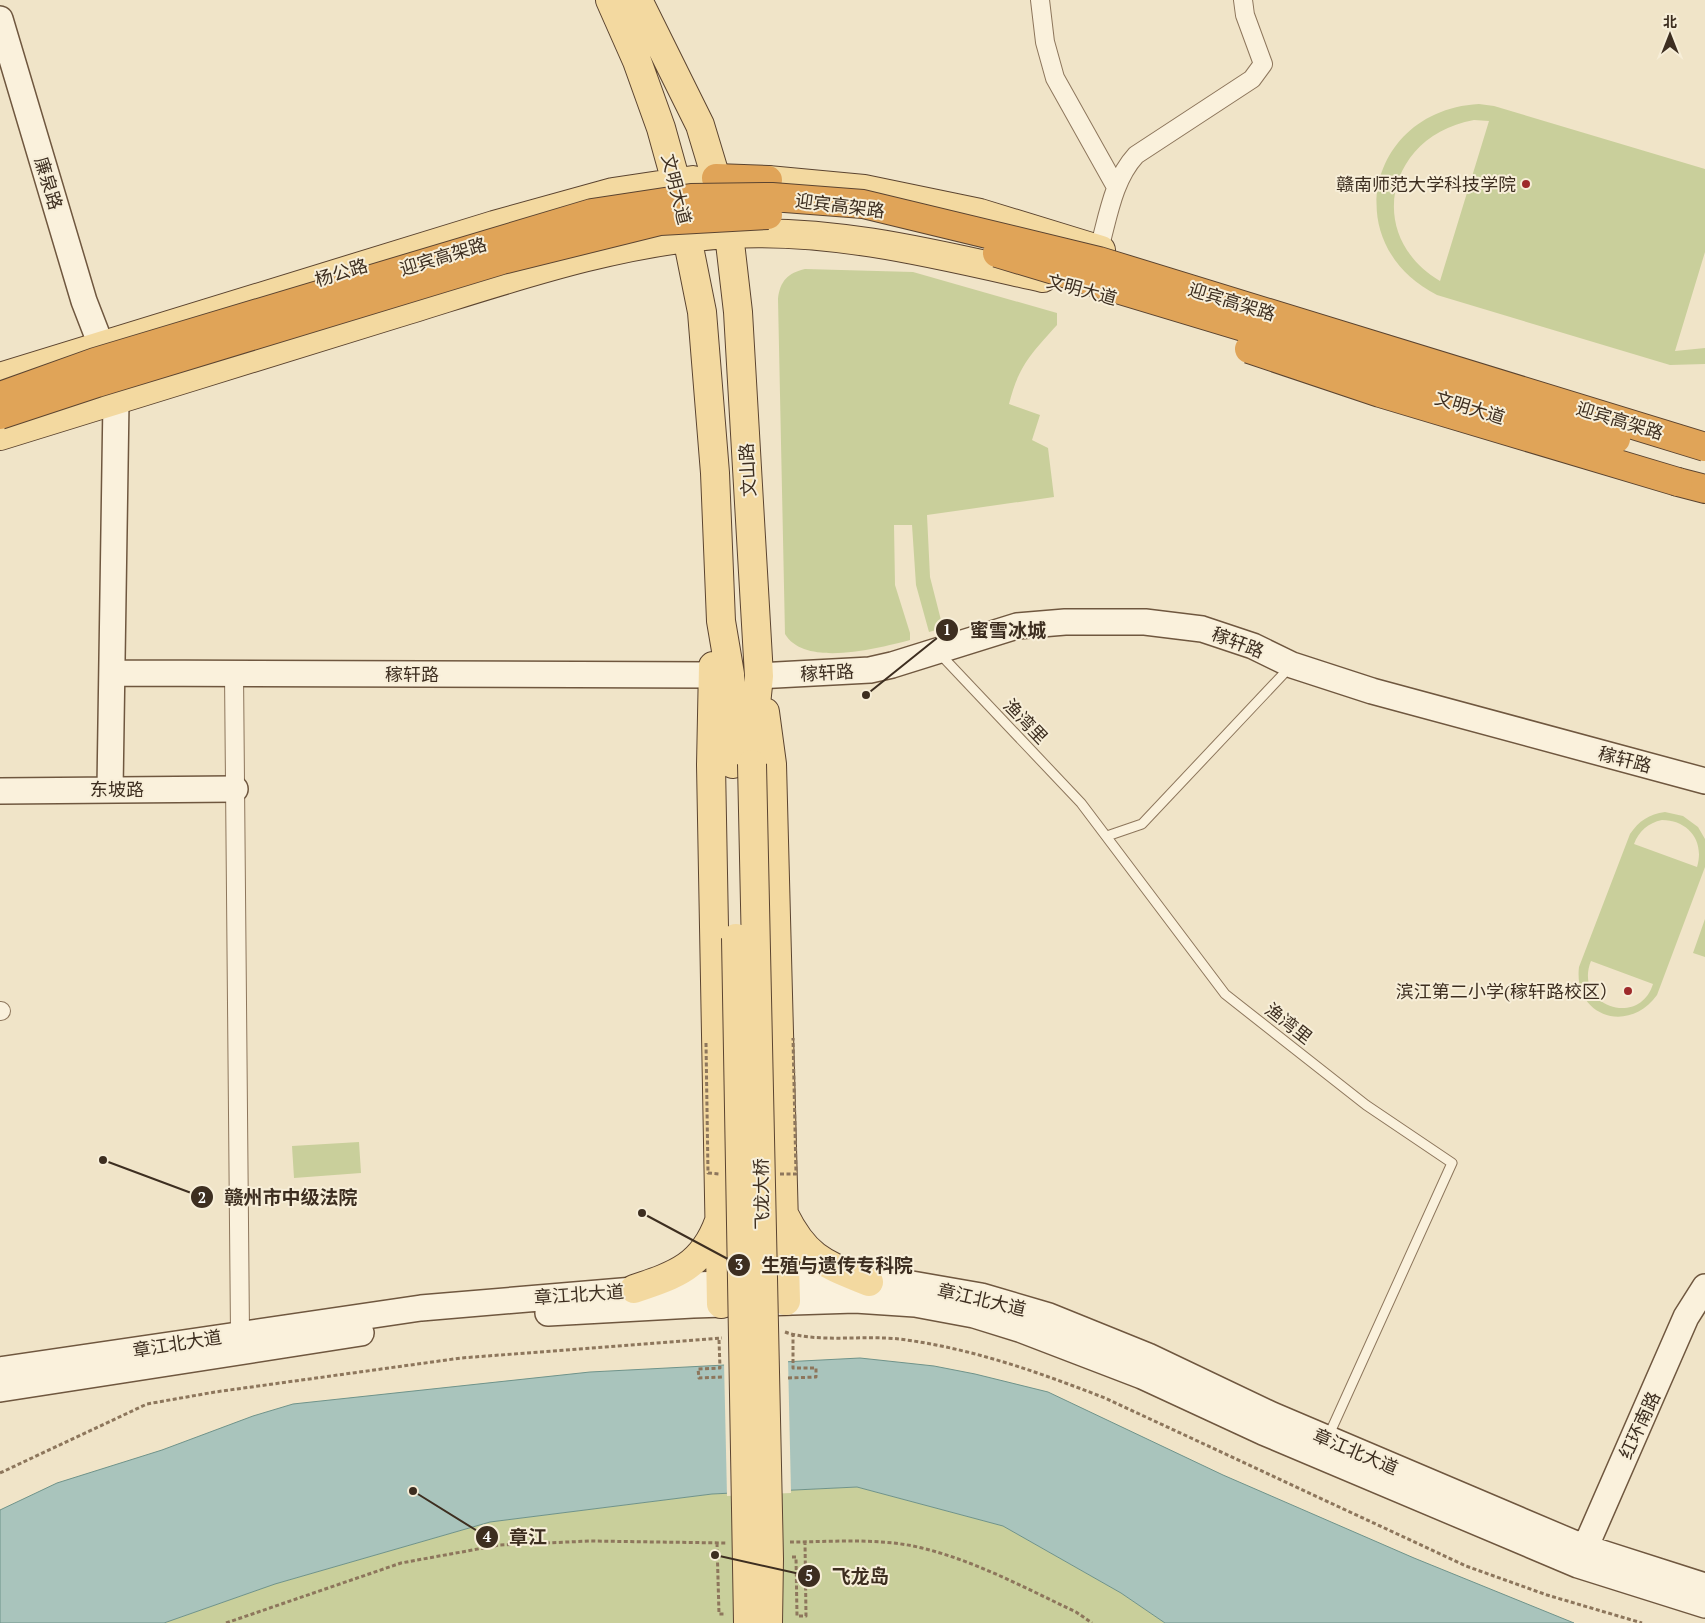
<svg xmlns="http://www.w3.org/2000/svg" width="1705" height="1623" font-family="'PT Serif','Noto Sans SC',serif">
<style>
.green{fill:#c9cf9b;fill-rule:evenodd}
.water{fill:#a9c4bc;stroke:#6f938a}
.pier{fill:#f0e4c8}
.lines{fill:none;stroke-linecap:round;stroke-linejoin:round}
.lane-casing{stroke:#8d765c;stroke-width:11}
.street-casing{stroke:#8d765c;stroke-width:20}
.secondary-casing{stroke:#6f573f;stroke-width:28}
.primary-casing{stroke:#5b4430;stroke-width:30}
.highway-casing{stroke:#5b4430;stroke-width:30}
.path{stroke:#8d765c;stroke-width:3;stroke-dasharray:4 2.5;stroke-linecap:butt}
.lane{stroke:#faf1dc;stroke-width:9}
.street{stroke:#faf1dc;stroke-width:18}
.secondary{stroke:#faf1dc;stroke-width:25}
.primary{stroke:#f3d9a0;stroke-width:28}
.highway{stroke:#e0a458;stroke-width:28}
.primary-bridge-casing{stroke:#5b4430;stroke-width:30;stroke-linecap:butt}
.highway-bridge-casing{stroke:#5b4430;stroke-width:30;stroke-linecap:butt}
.path-bridge{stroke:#8d765c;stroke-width:3;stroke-dasharray:4 2.5;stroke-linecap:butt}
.primary-bridge{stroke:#f3d9a0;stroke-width:28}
.highway-bridge{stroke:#e0a458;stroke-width:28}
.poi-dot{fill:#9e2a2b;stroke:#f7eed8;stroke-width:2}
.labels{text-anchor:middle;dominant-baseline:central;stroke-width:4;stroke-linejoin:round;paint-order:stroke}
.street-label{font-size:18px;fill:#3d2e20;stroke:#f7eed8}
.poi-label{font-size:18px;fill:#3d2e20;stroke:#f7eed8;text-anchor:end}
.leader{fill:none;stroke:#3d2e20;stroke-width:2}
.callout-dot{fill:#3d2e20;stroke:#f7eed8;stroke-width:2}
.mark-label{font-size:15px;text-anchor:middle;font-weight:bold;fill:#fff}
.callout-label{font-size:19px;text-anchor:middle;font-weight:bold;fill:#3d2e20;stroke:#f7eed8;stroke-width:4;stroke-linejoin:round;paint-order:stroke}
</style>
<rect width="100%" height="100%" fill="#f0e4c8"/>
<!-- green -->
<path class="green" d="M1479,104l15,2 211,63v83l-30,99 30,-3v16l-35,1 -233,-70c-100,-51 -69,-185 42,-191zM1474,120l15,1 -49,160c-77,-46 -52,-146 34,-161z
M805,269l108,3 144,41v12c-26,29 -38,40 -48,79l31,11 -8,25 16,8 6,49 -127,18 3,62 13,51 -14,4 -13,-47 -4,-60h-18l1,60 15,48v7c-31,8 -105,28 -125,-6l-7,-335c2,-18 10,-26 27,-30z
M1665,812l18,4 15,11 7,12v28l-48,128c-29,40 -84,21 -78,-28l51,-133c9,-13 19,-20 35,-22zM1662,820c26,0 43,21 35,47l-63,-23c5,-13 14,-21 28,-24zM1591,961l62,23c-14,45 -80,21 -62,-23z
M1705,919v38l-12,-4z
M359,1142l2,31 -67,5 -2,-32z
M857,1487l146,39 118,67 44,30h-1001l111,-39 215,-62 222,-28z"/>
<!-- water -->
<path class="water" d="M860,1358l74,8 41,8 73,18 175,83 191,83 160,65h-409l-44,-30 -118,-67 -146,-39 -145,7 -222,28 -215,62 -111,39h-164v-113l57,-27 105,-33 91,-34 40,-12 297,-32z"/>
<!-- pier -->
<path class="pier" d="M788,1359l3,134 -64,3 -3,-134z"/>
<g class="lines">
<!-- lane casing -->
<g class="lane-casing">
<path id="lane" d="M939,653l142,150 144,191 141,111 86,58 -124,274
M1107,836l35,-12 148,-157"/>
</g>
<!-- street casing -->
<g class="street-casing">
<path id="street" d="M1040,0l5,42 10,36 61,109
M1099,249c9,-32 14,-69 37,-94l116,-76 11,-15 -18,-49 -2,-15
M234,673l6,660
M0,1011h1"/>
</g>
<!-- secondary casing -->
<g class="secondary-casing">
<path id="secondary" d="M0,19l84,282 17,44
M112,673l600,2
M759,676l111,-6 22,-5 125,-39 48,-4h80l57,7 51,17 39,19 80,26 333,90
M110,789l6,-388
M0,791l235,-2
M548,1313l145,-8 162,-5 60,4 59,11 48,15 120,46 121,56 315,133 127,40
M0,1370l421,-62 272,-23 122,-4 91,2 75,13 68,20 99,40 124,59 311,132 122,39
M0,1389l361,-56
M1578,1564l108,-247 19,-30"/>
</g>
<!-- primary casing -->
<g class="primary-casing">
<path id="primary" d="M610,0l27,61 24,67 15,54 26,130 13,161 6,148 9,53 3,90
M638,0l62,125 16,53 13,56 9,78 21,364 -7,66v22
M768,180l96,9 116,24 121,37
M0,377l494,-152 119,-33 80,-12
M0,436c133,-41 265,-82 398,-123 108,-33 217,-72 330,-79 107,-6 212,21 315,44
M713,666l-2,99 10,539
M765,712l7,52 14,537
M784,1214c22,45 41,50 85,68
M634,1289c42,-14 69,-23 85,-68"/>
</g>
<!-- highway casing -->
<g class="highway-casing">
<path id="highway" d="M716,178l52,2
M1678,482l27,7"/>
</g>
<!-- path -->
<path class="path" d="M785,1332c31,11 80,3 114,7 72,9 139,33 206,59l361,168 81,29 95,28
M719,1340l1,28 -22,1 1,9 24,-1
M788,1378l28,-1v-9h-23v-34
M0,1473l147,-69 68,-12 246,-34 261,-20
M790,1542c40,0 83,-4 123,4 57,12 110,41 163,66l16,11
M717,1543l2,71h7
M792,1557h4l1,59h9l-1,-74
M226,1623l175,-60 99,-18 90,-4 136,2"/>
<!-- lane -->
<use href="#lane" class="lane"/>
<!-- street -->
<use href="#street" class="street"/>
<!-- secondary -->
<use href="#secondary" class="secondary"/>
<!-- primary -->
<use href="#primary" class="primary"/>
<!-- highway -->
<use href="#highway" class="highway"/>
<!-- primary-bridge casing -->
<g class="primary-bridge-casing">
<path id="primary-bridge" d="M752,764l17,795 -1,64
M736,938l12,685"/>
</g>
<!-- highway-bridge casing -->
<g class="highway-bridge-casing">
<path id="highway-bridge" d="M997,253l619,186
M1249,349l131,44 298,89
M0,396l95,-34 497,-149 99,-15 81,-1 91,7 236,57 606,186
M0,415l97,-32 405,-123 158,-39 108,-6"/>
</g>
<!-- path-bridge -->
<path class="path-bridge" d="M706,1043l2,130 11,1
M780,1174h16l-3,-136"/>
<!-- primary-bridge -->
<use href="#primary-bridge" class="primary-bridge"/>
<!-- highway-bridge -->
<use href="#highway-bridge" class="highway-bridge"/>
</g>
<!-- markers -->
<g class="poi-dot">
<circle cx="1526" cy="184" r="5"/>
<circle cx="1628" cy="991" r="5"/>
</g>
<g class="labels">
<!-- street labels -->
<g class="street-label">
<text transform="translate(49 183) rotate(73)">廉泉路</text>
<text transform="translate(677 189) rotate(76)">文明大道</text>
<text transform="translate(840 205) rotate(7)">迎宾高架路</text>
<text transform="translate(443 256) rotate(-17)">迎宾高架路</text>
<text transform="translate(341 272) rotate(-17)">杨公路</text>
<text transform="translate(1082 289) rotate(15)">文明大道</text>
<text transform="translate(1232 301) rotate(17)">迎宾高架路</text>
<text transform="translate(1470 407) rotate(17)">文明大道</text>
<text transform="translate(1620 420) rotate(17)">迎宾高架路</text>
<text transform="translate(747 470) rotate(-93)">文山路</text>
<text transform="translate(1238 642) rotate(21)">稼轩路</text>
<text transform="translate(827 672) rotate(-3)">稼轩路</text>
<text x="412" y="674">稼轩路</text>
<text transform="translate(1026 721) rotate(46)">渔湾里</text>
<text transform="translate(1625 759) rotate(15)">稼轩路</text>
<text x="117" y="789">东坡路</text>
<text transform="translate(1289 1023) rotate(38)">渔湾里</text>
<text transform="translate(761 1194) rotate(-91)">飞龙大桥</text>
<text transform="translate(579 1294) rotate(-4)">章江北大道</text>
<text transform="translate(982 1299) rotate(13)">章江北大道</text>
<text transform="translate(177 1343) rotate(-9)">章江北大道</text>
<text transform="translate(1639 1425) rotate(-65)">红环南路</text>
<text transform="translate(1356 1451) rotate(23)">章江北大道</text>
</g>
<!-- poi labels -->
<g class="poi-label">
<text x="1516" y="184">赣南师范大学科技学院</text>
<text x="1618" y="991">滨江第二小学(稼轩路校区）</text>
</g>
</g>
<!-- callouts -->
<path class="leader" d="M866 695L947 630M103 1160L202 1197M642 1213L739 1265M413 1491L487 1537M715 1555L809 1576"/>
<g class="callout-dot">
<circle cx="866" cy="695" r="5"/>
<circle cx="103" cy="1160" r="5"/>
<circle cx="642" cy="1213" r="5"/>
<circle cx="413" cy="1491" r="5"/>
<circle cx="715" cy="1555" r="5"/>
<circle cx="947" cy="630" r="12"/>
<circle cx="202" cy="1197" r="12"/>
<circle cx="739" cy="1265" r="12"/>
<circle cx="487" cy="1537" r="12"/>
<circle cx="809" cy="1576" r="12"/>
</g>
<g class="mark-label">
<text x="947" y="635">1</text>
<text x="202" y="1203">2</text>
<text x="739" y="1270">3</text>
<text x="487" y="1542">4</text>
<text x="809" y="1581">5</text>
</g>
<g class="callout-label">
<text x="1008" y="637">蜜雪冰城</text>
<text x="291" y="1204">赣州市中级法院</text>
<text x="837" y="1272">生殖与遗传专科院</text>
<text x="528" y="1544">章江</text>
<text x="860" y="1583">飞龙岛</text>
</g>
<!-- north arrow -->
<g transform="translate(1670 35)" stroke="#f7eed8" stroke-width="4" paint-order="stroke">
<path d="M0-4L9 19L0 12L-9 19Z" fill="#3d2e20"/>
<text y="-8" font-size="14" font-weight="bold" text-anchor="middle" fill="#3d2e20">北</text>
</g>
</svg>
